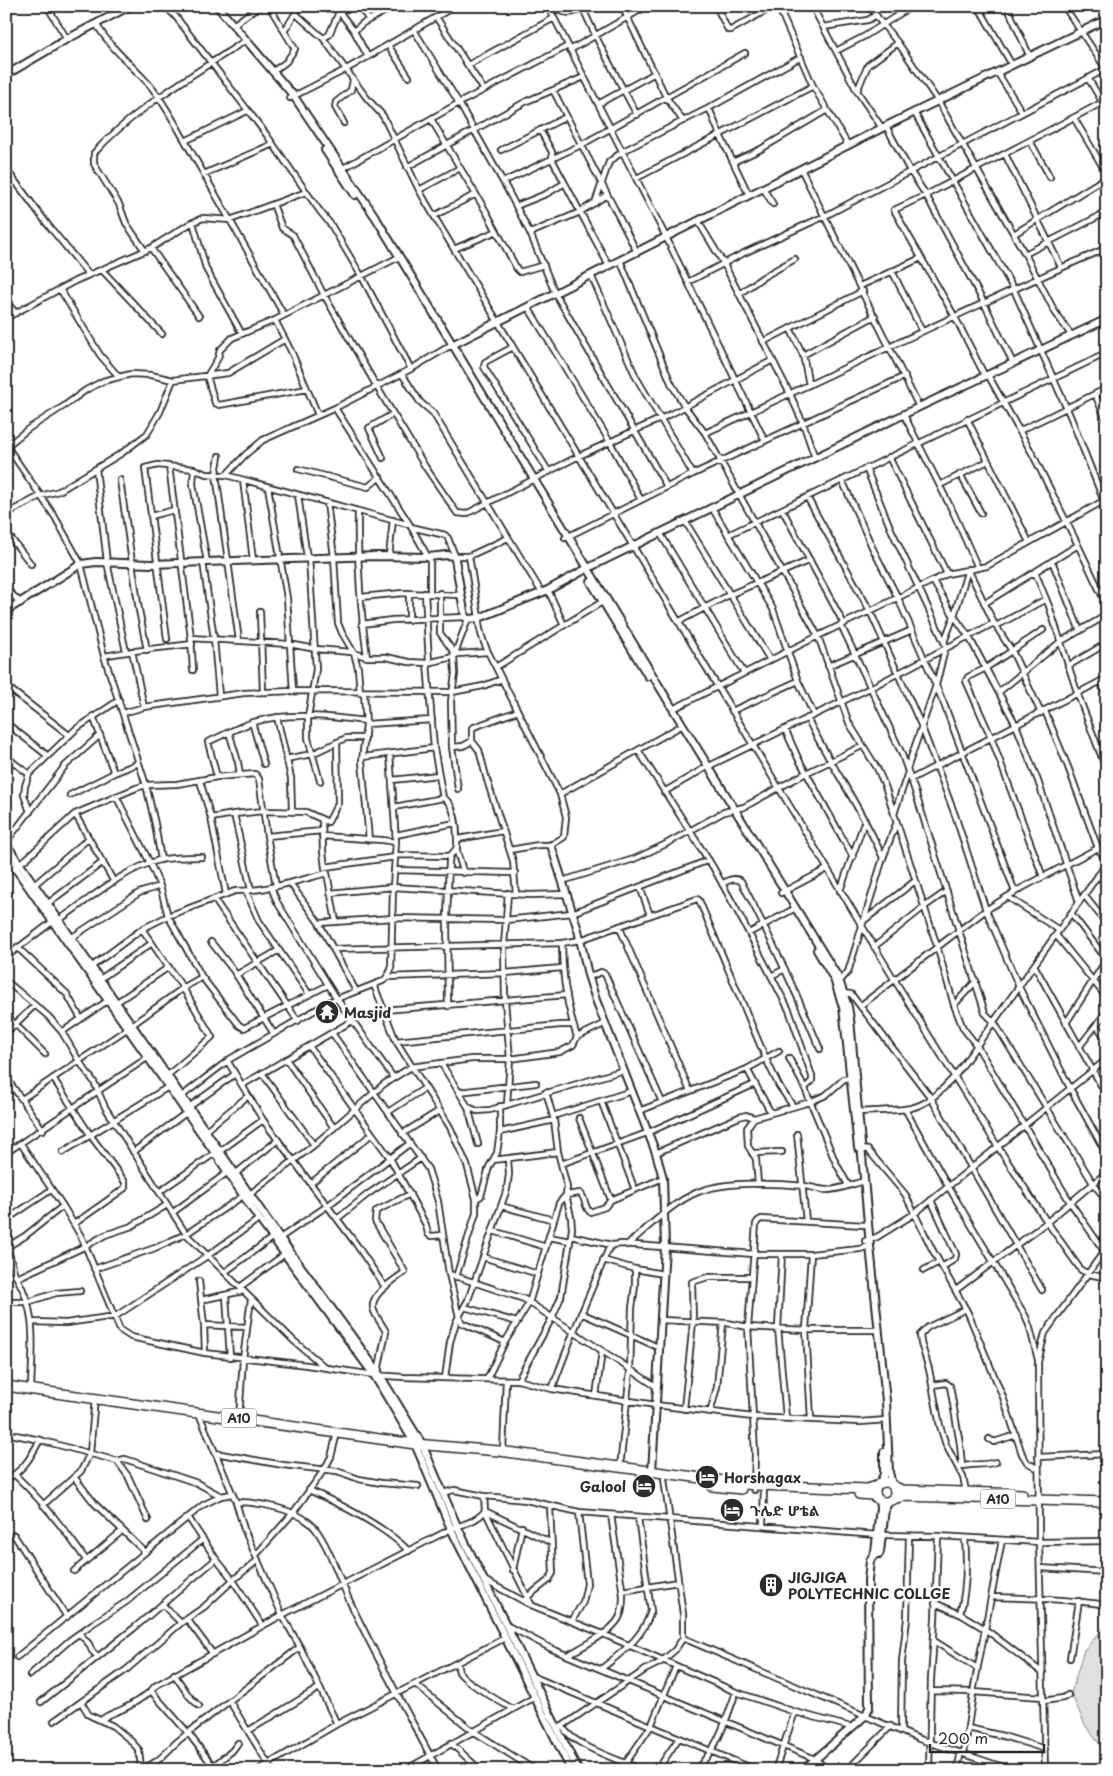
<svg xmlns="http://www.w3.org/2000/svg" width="1113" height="1776" font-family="'Playpen Sans','Noto Sans Ethiopic',sans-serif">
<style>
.green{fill:#e0e0e0;stroke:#868686}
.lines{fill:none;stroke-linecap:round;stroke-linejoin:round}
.street-casing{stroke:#2b2b2b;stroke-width:8}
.secondary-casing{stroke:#2b2b2b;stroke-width:10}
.highway-casing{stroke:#2b2b2b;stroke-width:12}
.street{stroke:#fff;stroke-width:4.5}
.secondary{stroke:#fff;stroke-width:6}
.highway{stroke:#fff;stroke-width:9}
.labels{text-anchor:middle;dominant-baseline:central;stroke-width:5;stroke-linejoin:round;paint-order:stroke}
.shield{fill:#fff;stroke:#6b6b6b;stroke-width:1}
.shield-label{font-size:12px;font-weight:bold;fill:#2b2b2b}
.poi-label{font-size:14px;font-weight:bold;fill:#2b2b2b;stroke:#fff;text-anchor:start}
</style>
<rect width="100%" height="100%" fill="#fff"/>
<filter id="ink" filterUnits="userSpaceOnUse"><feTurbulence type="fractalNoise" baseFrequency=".02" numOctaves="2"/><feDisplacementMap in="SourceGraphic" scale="10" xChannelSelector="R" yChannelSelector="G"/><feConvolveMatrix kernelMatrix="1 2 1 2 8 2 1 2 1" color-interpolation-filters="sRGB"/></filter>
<g filter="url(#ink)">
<!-- green -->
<path class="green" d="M1107,1624v130l-22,-29 -14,-32 13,-43z"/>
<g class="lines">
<!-- street casing -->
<g class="street-casing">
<path id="street" d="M47,6l20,33
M165,6l11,11 90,117 53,76 12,15 31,52 49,92
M269,6l26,43 -9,13 -14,10
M335,6l19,25 14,26
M359,6l10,14
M548,6l118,231 99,204
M582,6c16,38 36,73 55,109
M622,6l44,91 17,24
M716,6l12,24h3l43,-24
M778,6l35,80 35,59
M812,6l45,85 25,37
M870,6l10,15 18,22 40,58 87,153 30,58 16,23
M978,6l34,59
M1007,6l23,51
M1064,6l42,63
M548,7c18,5 17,9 35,2
M296,14l27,24 43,59 17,19 36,74 15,26 460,763 104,168 49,75 34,48 8,4 18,4
M436,17l48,73
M96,24c15,24 30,36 49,56 13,13 22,30 31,45l108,190
M233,25l18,-13 12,-6
M823,27l45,-7 8,-5
M285,30l15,-24
M414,30l45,73 48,86 23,44 25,60 112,194
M354,31l9,-8 32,-17
M323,38l6,-3 10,-23
M388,45l21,32
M570,50l77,-44
M836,51l29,-15 47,-30
M468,65l86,-47
M997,72l25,40
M1088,78l19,32
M553,90l84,162
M857,91l11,-26 30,-22
M290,98l55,-28 110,-64
M598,104l57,-31
M709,108l11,27 29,60
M914,112l100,178 57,128 36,91
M1074,118l33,56
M431,119l56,94 30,56 3,3 3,-1 21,-6
M344,123l-9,-16 1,-5 15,-12 2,-10
M886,126l24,45 16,24 58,108 29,60
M540,130l12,22v7l57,107
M185,141l62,-30
M1030,141l20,36
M501,150l65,-33
M1005,154l56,113
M733,162l28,-13 66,-39
M407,167l120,-66 57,-24
M6,169l42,56 41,50
M801,169l118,238
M340,170l119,-67 109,-57
M204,174l69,-30
M637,178l176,-92
M503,182l78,-37 164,-92
M763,188l10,16
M419,190l41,-22
M595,203l14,-41 14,-11 86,-43 92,-51
M273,204l9,24 11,7 31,60 53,92 49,81 31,45 9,1 113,-58 92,-42 102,-54
M516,206l30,-12 19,-11
M434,216l42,-22
M698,221l26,43 66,130 13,29 12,35
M193,222l13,47 36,65
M530,233l48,-20 29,-18
M1014,234l93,-57
M151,248l48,68
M454,249l43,-18
M145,251l-19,-28 -7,-19 -25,-40v-11c43,-47 100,-78 152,-113
M1025,254l82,-42
M620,260l51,123 14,24 20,26 113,203 31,87 28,45 8,18 52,160 17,59 9,23 14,18 93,156 34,49
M102,270l60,64
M892,271l30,60
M591,275l45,102 57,97
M688,282l56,-29 81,-37 281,-147
M860,286l61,-28
M60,289l40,66 19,22
M739,294l24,-17 32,-18
M6,302l10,11
M528,307l82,135 31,58
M6,318l69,-37 76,-33 40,-25 12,-5 27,2 76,-28
M275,320l17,33 26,62
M790,328l13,27 6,30
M763,342l100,-51
M513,347l-28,15 -1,5 65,105
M803,355l72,-39
M402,374l18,28 13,11 109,180
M988,375l45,80 45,90 29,61
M985,376l-30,-59 -61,-107 32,-15 181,-95
M307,389l-88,16 -4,-2 -8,-27 11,-18 2,-8 12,-12 43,-18 124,-63
M1095,394l12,28
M335,408l75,117 18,32
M904,415l50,99 24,54
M967,419l62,123
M1019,431l88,-43
M705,433c134,-61 266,-127 402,-185
M6,445l49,72 26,47 23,92 42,129 9,39 6,36
M7,446l21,-17 36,-23 22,-16 17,-9 28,-7 20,1 22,5 55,-7 57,-34
M219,456l-3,18 23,167
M889,457l58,117
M383,458l-14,-30 24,-14
M169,466l22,172 2,32
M866,468l24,59 57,121
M96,469l11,93 19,90
M194,469l-1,15 14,78
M298,469l70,18 12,-10
M960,474l21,39
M226,475l184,50
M120,480l19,130 8,40
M243,480l10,80
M842,480l31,69 25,49 46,106 71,188
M940,485l48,-24
M268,487l19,111 6,93
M298,495l9,63
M807,497l63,114 51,114 34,90 31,95 33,77 51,101 37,67
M327,503l7,54 4,66 4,10 12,20 4,15 2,25
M712,508l61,101 25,72 16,34
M782,509l62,115
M358,511c-1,49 2,97 9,146
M6,514l34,-18 19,-5 63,-38 25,-19 13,-22 13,-32
M151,516l23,-6
M685,521l85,139
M411,527l34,8 3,3 7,18
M6,532l25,32
M660,533l84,140
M728,535l379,-182
M565,538l128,-64 212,-98
M389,556l4,-36
M453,556h16l10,62c-1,11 4,23 9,34l72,142 6,23 -2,20 -13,8h-13l-28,5
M469,556l39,-18
M430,557v36
M309,558l7,111 -8,48v21l12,43
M1052,561l28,70
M203,562l11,77 5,57
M968,569l26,54 18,28 29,62
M1035,572l14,34 29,89 29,76
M933,581l17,29 19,27 47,88 22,56 41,121
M6,589l15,14
M548,590l16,35
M409,593v27
M425,593l4,69
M440,593v40l15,21
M361,597l42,-4 57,2
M985,603l93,-58
M260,612l3,80
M678,622l51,-27 81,-35
M362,624l30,-4 73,-3
M841,625l60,127 13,36 71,225 9,9 99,161 14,18
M996,626l50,-27
M1043,630l-57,38 -18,9 -2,4 25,56 52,140
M191,638l98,6 27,5 35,3 16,5h19l23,5 18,1 22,-5 9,-4 30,-2
M167,639l-22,-171 13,-3 36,4 12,5 20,1 19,-20 18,-15 72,-32 76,-39 37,-22
M944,642l10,-26 14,-47
M132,651l12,56
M104,656c29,-6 59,-8 88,-12
M427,663l7,85 9,50c12,5 14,29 14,40 1,4 -1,8 0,12 1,8 5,14 6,23
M828,666l84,-36
M1068,666l39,-23
M496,667l106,-65
M1101,682l6,16
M6,686l63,49
M999,692l61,-50 47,-27
M364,693l2,31 -4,37 7,79
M673,709l145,-73 129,-62 40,-8 120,-67
M732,711l66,-30
M1045,711l23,56 30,81 9,14
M123,713l21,-6 100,-14 49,-2 159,1 31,-6 19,-7
M93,716l21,57
M277,717l14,61 1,34
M807,718c24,48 55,91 76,140
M252,722l12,42
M6,723l42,33
M366,724l66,-4
M785,729l13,29 55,99
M229,732l9,30 2,13
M472,741l7,9 8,30 26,81 3,33
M452,747l11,-1 9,-5v-13l2,-1 44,-16
M638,750l75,117 28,51 48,92 23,66v5l-7,7 1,3 29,70 13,24
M6,757l23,17
M363,757l71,-9
M286,759l26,-5 34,-16h19
M6,768l6,-7
M907,769l29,-84 9,-36
M217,777l-9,-35c16,-7 33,-17 50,-21 31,-9 76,-4 108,0
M911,779l196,-101
M392,780l47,-5
M200,781l11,37 15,76
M458,789l-6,-42 -1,-46 4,-27 -1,-18 14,-37
M664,792l41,-24 165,-80 124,-65
M560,794l119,-67
M70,795l44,-22 25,-10
M116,796l34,67 10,23 8,30 34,61 37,48 5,3 84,-43
M394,807l49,-9
M30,812l-6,-17 1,-9 4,-12 47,-45 43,-29
M75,814l39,68
M234,814l17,76
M894,814l14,-42
M211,818l23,-4 30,-3 42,1 22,10 10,-19 -1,-61
M322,820l1,31 2,17
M396,835l59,-12
M267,836l55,-5
M322,836l60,4 14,2
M458,839l45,-8
M6,842l59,-76 35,-31
M395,855l55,1
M325,867l70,-10
M394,870l121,3
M6,872l20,-13 49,-45 61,-26 10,-3 31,-1 40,-7 38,-3 4,5 8,57 9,50
M1098,875l9,11
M562,881l72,-22 30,-14 60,-33 20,-5 62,-34 56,-27
M290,883l29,40 37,68
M722,884c7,-4 12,-7 19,-3 29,55 55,111 79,168
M34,885l55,-47
M271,887l6,15 60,97 56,78
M640,887l10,28
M246,891l13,30 50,73
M840,891l25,-71
M330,893l63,-6 137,8 36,-1
M781,893l46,-24
M1084,895l23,29
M1008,897l51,33
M214,899l84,122
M47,904l56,-42
M1071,913l36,47
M866,919l49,-38
M59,920c31,-21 63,-50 100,-60 14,-3 29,-3 43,-3
M319,923l74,-5 113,2 66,-7 137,-53
M619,926l71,165
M142,929l41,59 29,49 -44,38
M749,933l43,-23
M1056,935l51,63
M71,938l68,-45 21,-7
M211,942l22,28 41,64
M562,943c0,31 5,64 15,94
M17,947l50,47 14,25
M874,947l50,-40 23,-16
M333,949l229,-6 18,-3 117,-41 2,1 67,159 13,27 14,20
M6,957l46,-35
M1034,965l73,131
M91,967l51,-38 26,-13 67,-25c31,0 62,-10 92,-18l9,49
M236,975l43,-25
M771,976l14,-7
M387,977l118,-4 57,-5
M589,977l12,-5 4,2 57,128
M100,979l52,-36
M6,981l42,35 14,16 17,29 15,21 11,25 81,127 108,107 31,26
M839,982l9,-10 35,-114 13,-34
M374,985l22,56 54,86 17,38 9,34v14l-20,64
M841,993l10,1 80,104 111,192
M114,1004l55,-37
M954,1005l22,-24
M448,1006l-1,-88 2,-57 1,-5 6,-7
M860,1006l126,-96 34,-21 78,-41
M384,1010l183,-15
M6,1015l39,39
M1066,1023l41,-64
M132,1025l51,-37 19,-11
M1096,1025l11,15
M62,1032l48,-33
M6,1033l29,-28
M332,1033l96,136 10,32 11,73 10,43 3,6 5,2 38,17
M396,1041l164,-16h13
M309,1046l81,112 36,67 2,9 3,2 12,-1
M1079,1047l28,-36
M789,1058l16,30
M286,1059l48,69
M228,1062l35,58 93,124 29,43
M441,1063l27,44 9,4 13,-1 134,-40
M747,1069l24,44
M262,1073l52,72
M6,1077l37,53
M53,1078l38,58 34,46v6l-51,36
M242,1085l110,-64
M459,1092l77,-9
M182,1096l48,-37 101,-58 52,-20 4,-4 4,-7 2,-83 3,-45 -6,-88
M22,1099l105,-70
M601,1101l34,89
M507,1104l3,-45 -5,-58 -1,-56 4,-52
M189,1107l46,-33
M468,1107l10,37
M905,1109l43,77 78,131 4,11 8,32
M639,1111l108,-42 32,-18
M388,1112l37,-24
M857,1112c15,-1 40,-1 54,-4 18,-4 32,-19 44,-32l152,-213
M553,1116l79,-25
M579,1118l32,82
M206,1130l42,-34
M500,1132l54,-12
M402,1134l37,-23
M797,1134l9,87
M21,1144l42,62 19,32 38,92 11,7 74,16 102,12 67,10 29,2 115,3 34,9 104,16 97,12 107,5 27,-2
M862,1149l6,1 37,44 27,55 36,64 35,84 19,57 5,8 11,7
M220,1151l43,-31
M63,1152l105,-65
M133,1152l53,-39
M6,1153l141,-95
M656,1153l83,-36 7,-2 8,3
M752,1153l30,-1
M493,1160l65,-8
M561,1164l86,-31 108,-49
M235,1174l43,-34
M311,1183l61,-49
M758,1184l-2,-25 -8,-13 -1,-18 7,-10 56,-16 16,-7 18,-16 7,-1
M159,1192l56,-39
M476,1199l5,-3 8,-29 8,-14 3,-21v-26
M931,1200l25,54 -1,5 -13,8
M501,1206l53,14
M172,1213l56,-41
M337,1219l31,-25 53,-36
M6,1220l45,-30
M493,1231l53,16
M571,1236l41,9
M549,1237l21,4
M280,1238l47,-32 82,-62
M865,1241l12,-4 37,-23 193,-155
M627,1245c22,-18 44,-42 71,-53 26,-11 78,-9 107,-6 7,1 14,4 22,4 11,0 23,-5 34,-8
M6,1247c6,10 5,21 11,31
M7,1247l18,-11 38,-30
M782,1254l-4,74 8,90
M483,1257l55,17
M603,1260l32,9
M94,1269l61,-21 31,-14 57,-38 7,-2 64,-49 70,-61 27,-17 61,-8h38l50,-7 13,-7 4,-8 29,-14
M924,1270l15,-8
M225,1272l48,-35
M449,1274l75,25 133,88
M199,1281l5,44 1,28
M240,1287l45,-33
M956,1290l91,-68 60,-50
M226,1296l4,61
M201,1300l42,-9
M6,1302h22l28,-9 24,-2
M464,1307l53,15
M966,1309l-38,18 -8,8 1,8 8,26 11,57 6,19 17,32 3,14
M581,1313l79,35
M660,1320l67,3 21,4 58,3h72
M33,1322l33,1 50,-7 91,-60 52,-37
M204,1325l43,2
M378,1372l8,-40c-3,-7 -9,-13 -12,-21 -7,-15 20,-31 31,-39l-30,-51 1,-10 34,-17
M445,1378l5,-36 6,-20 12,-22 39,-111 2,-15 -1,-15
M487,1379l18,-37 24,-39 30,-100 7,-8 1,-8 -9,-35 -4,-32 -8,-28
M518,1380l34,-62 9,-21 11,-68 -1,-12 -5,-22 14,-2c6,5 4,14 10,19l15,-5 6,-7 52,-22
M933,1385l13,-2 4,3 10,58 2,22
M31,1389c1,-40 7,-75 -14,-111l69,-32 19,-11 27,-9 35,-21
M552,1389l22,-58 34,-81 4,-5 10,-1 132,10h57l49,-5 10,-3
M596,1396l6,-45
M684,1409l9,-87 -1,-40 16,-5h44
M710,1413l7,-26 6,-64
M199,1414l37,88 8,27 38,86 18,32 37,77
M239,1418l4,-59 8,-60
M811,1419l-5,-89 5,-76
M6,1433l34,7 77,21 8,-2 72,24 24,13
M989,1439l5,3 22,-7
M503,1451l3,-71
M215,1453l68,12 54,6 22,8 22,4 37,3
M1038,1457l69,-3
M117,1461l11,15 20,44
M960,1467c12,-4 24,-1 36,-5
M620,1468l10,-97 2,-63 3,-22v-17l28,5
M15,1475c27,25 50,55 71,85
M74,1477l21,27 50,48
M6,1479c18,-8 25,-23 34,-39
M309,1490c31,14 76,37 100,61
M754,1490l1,-37 -7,-126 8,-103 2,-3 3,-2 103,6
M443,1493l11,-3 30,6
M236,1502c22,0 62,7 78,25 14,17 26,53 36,75 27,57 58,112 88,168
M43,1505l38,-34 9,-18 5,-55
M485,1511l46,93
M485,1511l67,32
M188,1517l28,42 17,21 29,45
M763,1526l1,-41
M14,1535l53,82
M882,1535l56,1 101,6 68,-1
M256,1555l37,-42 31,-43 7,-13 6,-24
M1040,1568l67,4
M513,1570l9,-43
M74,1571l48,-40
M484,1580l47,25 72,29 133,58 59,20 56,15
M622,1591l56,-9
M991,1597c39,1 77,2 116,8
M526,1598l23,-18 4,-7 -3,-67
M935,1603l27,12 23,14 58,44
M162,1604l19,19
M960,1614c7,-25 7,-50 5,-76
M187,1619l26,35
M572,1621l11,-19 4,-18 -8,-72
M508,1626l44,23 263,110 13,11
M80,1634l9,10 3,7 5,5
M683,1638l236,101 93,31
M934,1641l43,27
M568,1655c15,-9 43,-22 51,-37 4,-7 4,-16 4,-23l-12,-80
M17,1657l186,-152 18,-9 11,-2
M1070,1658l9,-57
M457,1664c1,2 1,5 2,8 6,10 43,31 54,37
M601,1669c21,-17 42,-31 50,-58l-13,-94
M174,1674l15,22 10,10
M30,1675l40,-35 22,-16 34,-22 77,-63
M532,1676l224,94
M416,1685l57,46 62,39
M931,1691l42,1 70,5
M1044,1701l19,-3 5,-3
M41,1702l93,-74 82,-69
M81,1702l8,13 24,11 17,14 9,10 2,19
M230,1702l42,68
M101,1720c10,-8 12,-6 22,-11 11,-5 19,-11 28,-18
M54,1721l72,-51 55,-47 23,-16 29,-27 25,-20
M562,1726c12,21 58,34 81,44
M968,1728l35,8 42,13
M558,1729l87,-59 16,-8 14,-12 8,-12v-24l-19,-135
M248,1731l71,-43
M901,1731l1,-70 5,-42 2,-83
M451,1743l29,27
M964,1753l10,-66 28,-147
M213,1766l19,-15 6,-8
M142,1768c16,-4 24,-16 36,-27 40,-32 82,-63 122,-94
M216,1770l-27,-36 -38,-43 4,-5 127,-71 169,-86c12,-5 25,-7 34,-18l-1,-15 42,4 53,12 298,23
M258,1770l79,-46 168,-86
M405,1770l130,-73
M621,1770l30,-44 25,-60
M656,1770l6,-7 17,-25
M695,1770c23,-21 31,-50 41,-78
M775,1770l20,-58
M847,1770l44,-44
M929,1770l2,-91 4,-59 3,-84
M957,1770l4,-18
M1045,1770l-6,-228 -1,-180 7,-29 62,-86"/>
</g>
<!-- secondary casing -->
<g class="secondary-casing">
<path id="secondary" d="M217,6l76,89 83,123 297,491 165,268 10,30 2,12 20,227 16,155 3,71 3,13
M6,75l61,-36 63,-33
M325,150l30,45
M450,346l436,-220 221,-107
M591,582l57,94
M6,611l75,-47 15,-2 55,2 225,-8 52,1 19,-2 6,1 2,3 10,58 3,2 11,-1 69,-28 40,-22 331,-161 188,-88
M6,844l274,394 98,134 44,72 35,82 121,244
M551,845l27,85 10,45 8,25 60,153 7,25 2,69 -13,225
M6,855l209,298 44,66 115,156 41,69 36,85 120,241
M817,950l17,29 9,28 15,141
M879,1485l5,-11v-22
M873,1556l6,-2 1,-2 5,-43 4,-8
M803,1770l62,-54 4,-8 -1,-128 2,-19 5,-9 5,-44 -1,-8"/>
</g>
<!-- highway casing -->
<g class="highway-casing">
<path id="highway" d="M6,1386l409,58 84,7 255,34 113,4 10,-3
M875 1492a10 10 0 1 1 20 0a10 10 0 1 1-20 0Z
M712,1486l29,3
M893,1486l9,4 120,4
M859,1494l13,1 5,3
M891,1500l11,-4 205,6"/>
</g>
<!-- street -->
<use href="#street" class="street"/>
<!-- secondary -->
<use href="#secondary" class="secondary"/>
<!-- highway -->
<use href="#highway" class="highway"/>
</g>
</g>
<!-- icons -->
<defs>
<g id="temple-disc" transform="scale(1.25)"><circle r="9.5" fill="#2b2b2b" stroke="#fff"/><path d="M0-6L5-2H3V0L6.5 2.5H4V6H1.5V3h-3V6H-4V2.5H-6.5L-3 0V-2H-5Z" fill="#fff"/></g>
<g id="hotel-disc" transform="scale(1.25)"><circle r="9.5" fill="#2b2b2b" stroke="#fff"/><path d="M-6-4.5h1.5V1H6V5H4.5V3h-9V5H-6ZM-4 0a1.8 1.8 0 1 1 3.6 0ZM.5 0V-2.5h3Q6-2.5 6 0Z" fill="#fff"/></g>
<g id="building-disc" transform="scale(1.25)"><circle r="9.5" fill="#2b2b2b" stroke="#fff"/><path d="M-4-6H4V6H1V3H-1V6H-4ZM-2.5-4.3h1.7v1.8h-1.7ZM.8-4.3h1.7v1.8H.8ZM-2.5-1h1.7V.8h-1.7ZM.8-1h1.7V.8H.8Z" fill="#fff"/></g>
</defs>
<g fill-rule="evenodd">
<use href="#temple-disc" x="327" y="1012"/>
<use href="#hotel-disc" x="707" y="1477"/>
<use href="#hotel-disc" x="644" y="1486"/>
<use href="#hotel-disc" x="732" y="1510"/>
<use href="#building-disc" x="771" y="1585"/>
</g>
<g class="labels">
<!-- shield labels -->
<g class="shield">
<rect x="221.5" y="1408.5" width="35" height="19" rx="4"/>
<rect x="980.5" y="1489.5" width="35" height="19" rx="4"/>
</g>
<g class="shield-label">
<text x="239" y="1418">A10</text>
<text x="998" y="1499">A10</text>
</g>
<!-- poi labels -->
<g class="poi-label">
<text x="344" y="1012">Masjid</text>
<text x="724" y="1477">Horshagax</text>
<text x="626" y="1486" text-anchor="end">Galool</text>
<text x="750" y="1510">ጉሌድ ሆቴል</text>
<text x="788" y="1577">JIGJIGA<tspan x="788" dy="16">POLYTECHNIC COLLGE</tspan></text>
</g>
</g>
<!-- margin -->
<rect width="1113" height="1776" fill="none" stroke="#fff" stroke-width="25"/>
<rect x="12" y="12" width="1088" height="1751" fill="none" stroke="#2b2b2b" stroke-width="2" filter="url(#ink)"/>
<!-- scale -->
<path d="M930 1744v8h114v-8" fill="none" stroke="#2b2b2b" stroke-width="2.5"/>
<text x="938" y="1744" font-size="15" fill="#2b2b2b" stroke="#ffffff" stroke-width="4" paint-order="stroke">200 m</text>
</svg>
